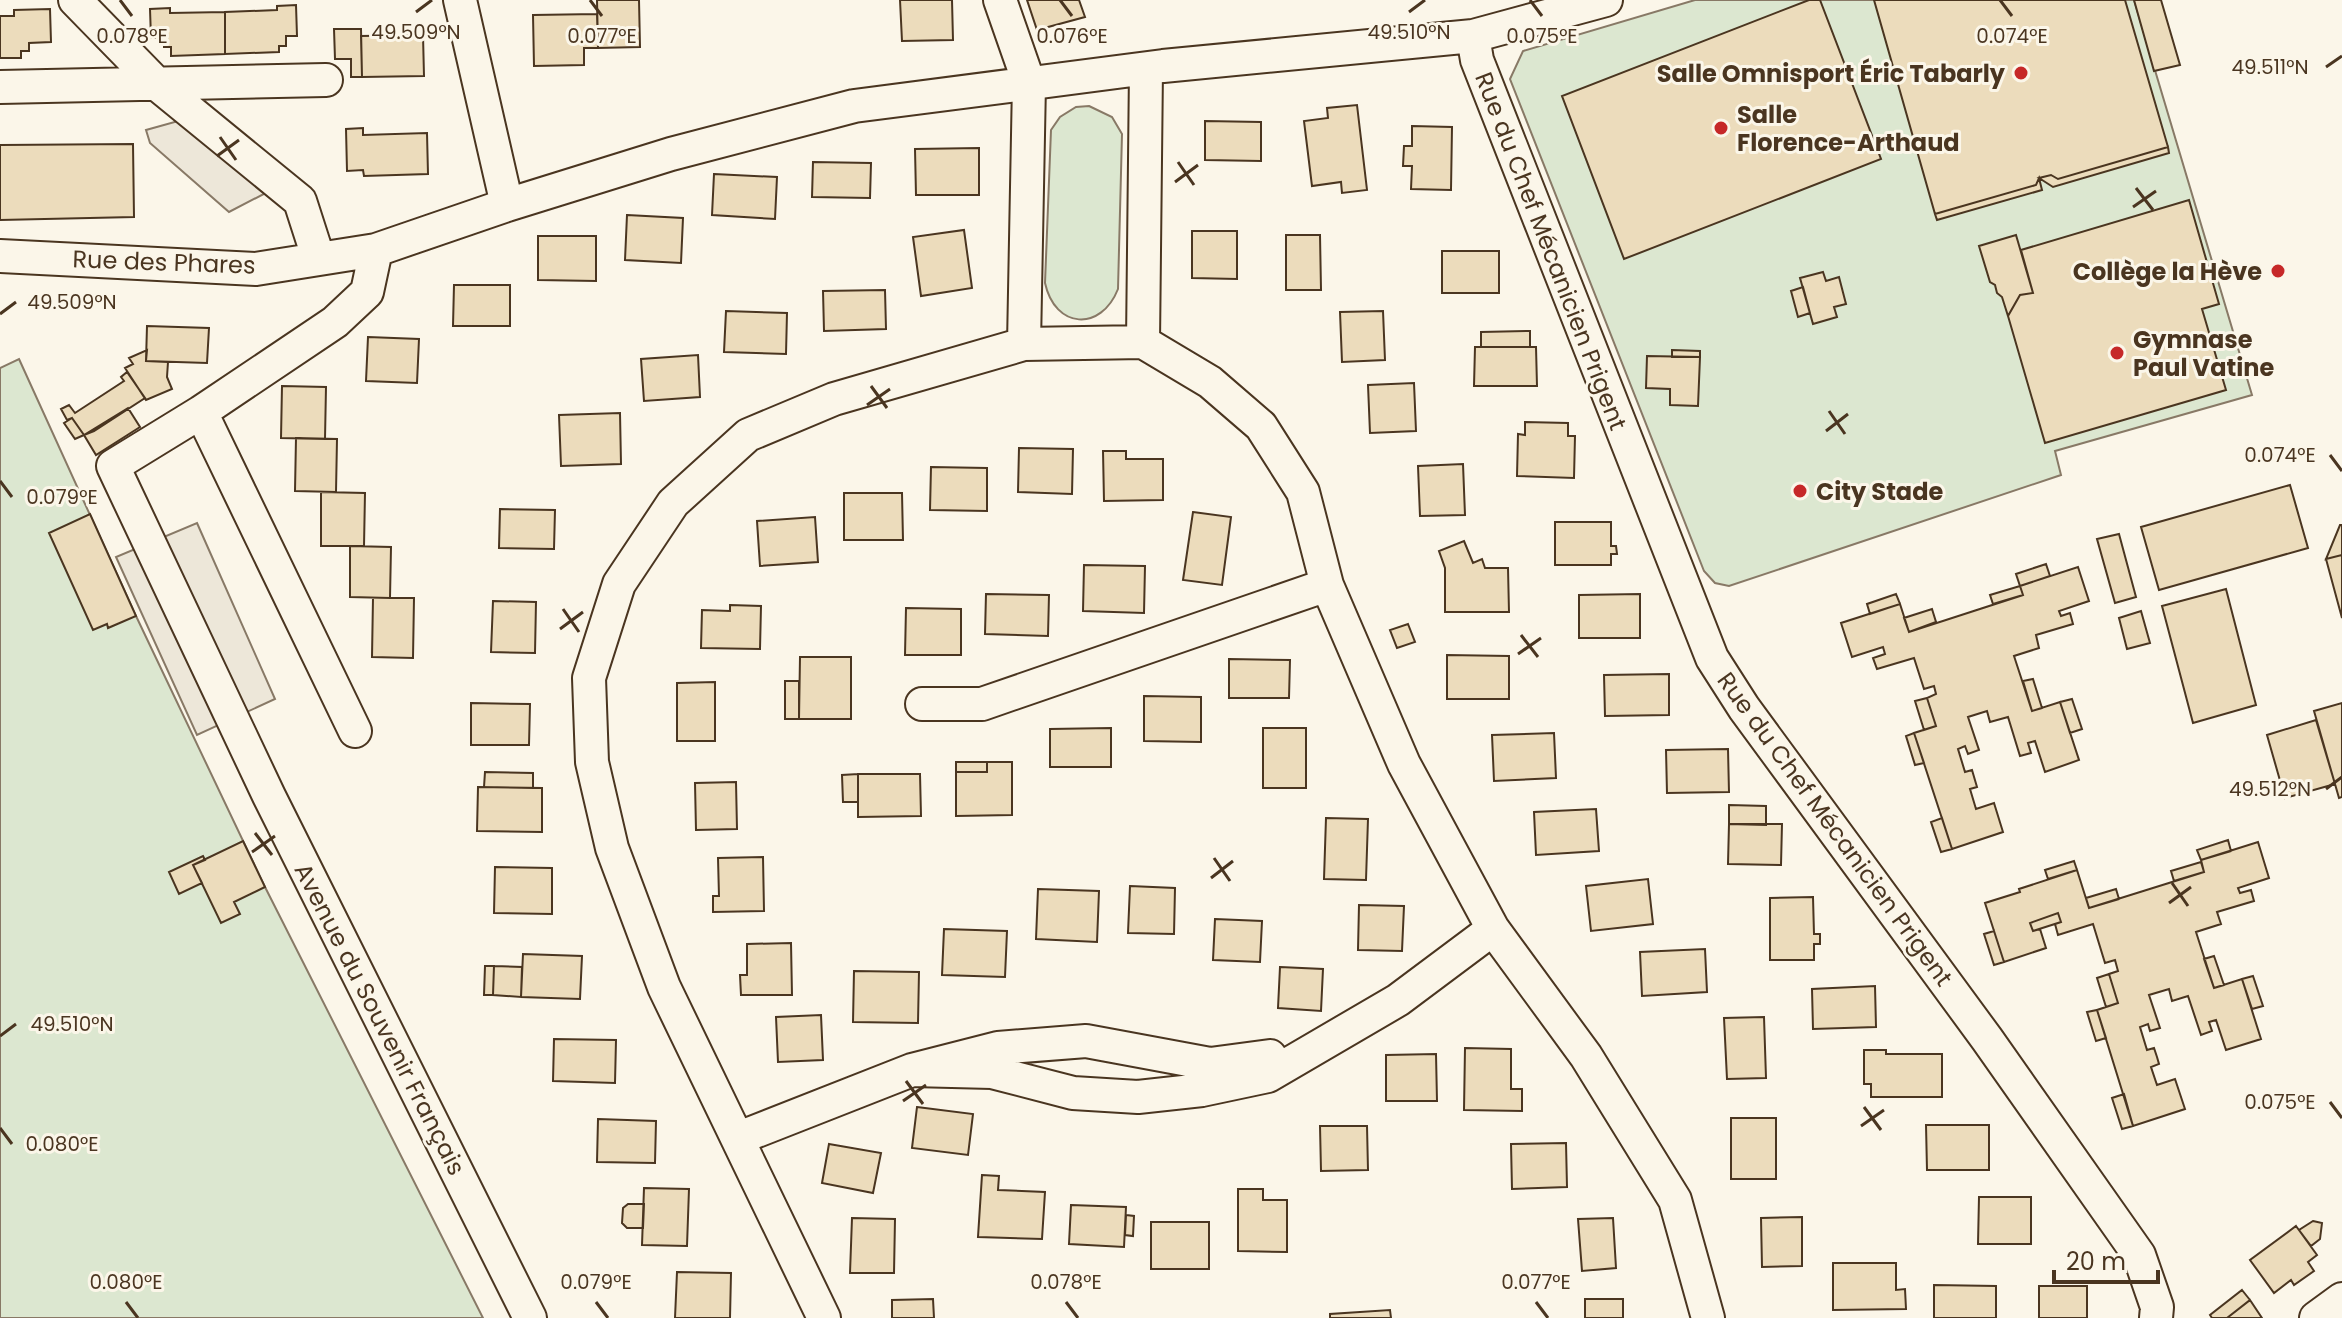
<svg xmlns="http://www.w3.org/2000/svg" width="2342" height="1318" font-family="Poppins,sans-serif">
<style>
.green{fill:#dce7d0;stroke:#887966;stroke-width:2}
.parking{fill:#ede7d9;stroke:#887966;stroke-width:2}
.building{fill:#ecdcbc;stroke:#4a3520;stroke-width:2}
.lines{fill:none;stroke-linecap:round;stroke-linejoin:round}
.street-casing{stroke:#4a3520;stroke-width:36}
.street{stroke:#fbf6e9;stroke-width:32}
.ticks{fill:none;stroke:#4a3520;stroke-width:3}
.poi-dot{fill:#c62828;stroke:#fbf6e9;stroke-width:3}
.labels{text-anchor:middle;dominant-baseline:central;stroke-width:6;stroke-linejoin:round;paint-order:stroke}
.poi-label{font-size:24px;font-weight:bold;fill:#4a3520;stroke:#fbf6e9;text-anchor:start}
.street-label{font-size:24px;fill:#4a3520;stroke:#fbf6e9}
.ticks-label{font-size:20px;text-anchor:middle;fill:#4a3520;stroke:#fbf6e9;stroke-width:6;stroke-linejoin:round;paint-order:stroke}
</style>
<rect width="100%" height="100%" fill="#fbf6e9"/>
<!-- green -->
<path class="green" d="M1695,0h439l118,395 -197,56 6,24 -332,111 -14,-3 -11,-12 -194,-492 13,-28z
M1089,106l23,11 10,17 -4,155c-17,43 -63,40 -73,-6l6,-153 9,-13 16,-10z
M19,359l117,257 129,271 218,431h-483v-950z"/>
<!-- parking -->
<path class="parking" d="M196,116l85,69 -52,27 -79,-69 -4,-13z
M197,523l78,176 -78,36 -81,-178z"/>
<!-- building -->
<path class="building" d="M597,0h42l1,47 -42,1z
M900,0h52l1,40 -51,1z
M1027,0h52l6,17 -48,13z
M1809,0h11l61,159 -257,100 -62,-163z
M1874,0h251l43,147 -110,32 -7,-4 -12,3 -3,7 -101,29z
M2134,0h27l19,65 -26,6z
M296,5l1,31h-11v10h-7v6l-54,2v-42l52,-2v-4z
M170,8v5l55,-1v42l-54,2v-9h-7v-9h-13l-1,-29z
M50,9l1,33 -22,1v8h-8v7h-21v-42h14v-6z
M597,14l1,34h-14v17l-50,1 -1,-51z
M334,29h27l1,48h-11v-18h-16z
M423,35l1,41 -62,1 -1,-41z
M1357,105l10,85 -25,3 -1,-11 -29,4 -8,-65 24,-3 -1,-10z
M1205,121l56,1v39l-56,-1z
M1412,126l40,1 -1,63 -40,-1 1,-23h-9l1,-20h8z
M363,128v7l64,-2 1,41 -64,2 -1,-6 -16,1 -1,-42z
M133,144l1,73 -134,3v-75z
M2168,147l1,6 -116,34 -14,-9 12,-3 7,4z
M979,148v47h-63l-1,-46z
M813,162l58,1 -1,35 -58,-1z
M714,174l63,3 -2,42 -63,-4z
M2039,178l3,12 -105,30 -2,-6 101,-29z
M2189,200l30,104 -17,5 24,81 -181,53 -37,-127 12,-21 13,-2 -12,-43z
M627,215l56,3 -2,45 -56,-3z
M964,230l8,58 -51,8 -8,-59z
M1192,231h45v48l-45,-1z
M1286,235h34l1,55h-35z
M2016,235l17,58 -13,2 -12,21 -6,-19 -5,-4 -2,-8 -5,-3 -11,-36z
M538,236h58v45l-58,-1z
M1442,251h57v42h-57z
M1823,272l3,9 13,-4 7,27 -12,3 3,10 -24,7 -13,-46z
M454,285h56v41h-57z
M1803,287l7,26 -12,4 -7,-26z
M885,290l1,39 -62,2 -1,-40z
M726,311l61,2 -1,41 -62,-2z
M1383,311l2,49 -43,2 -2,-50z
M147,326l62,2 -2,35 -61,-2z
M1530,331v16h-49v-15z
M368,337l51,2 -2,44 -51,-2z
M1475,347h61l1,39h-63z
M147,350l-1,11 22,1 -1,15 5,12 -26,11 -21,-32 8,-4 -4,-6z
M1672,350l28,1v6h-28z
M698,355l2,42 -56,4 -3,-42z
M1647,356l53,1 -2,49 -28,-1v-16l-24,-1z
M127,372l18,26 -51,33 -10,4 -12,-17 -5,2 -6,-11 8,-4 6,8 49,-32 -3,-4z
M1414,383l2,48 -46,2 -2,-48z
M282,386l44,1 -1,52 -44,-1z
M128,408l12,19 -44,28 -12,-20z
M620,413l1,51 -60,2 -2,-51z
M72,418l12,17 -9,4 -11,-16z
M1525,422l43,1v13h7l-1,42 -57,-2 1,-42 7,1z
M296,438l41,1 -1,53 -41,-1z
M1019,448l54,1 -1,45 -54,-2z
M1103,451h23v8h37v41l-59,1z
M1463,464l2,51 -45,1 -2,-50z
M931,467l56,1v43l-57,-1z
M2290,485l18,63 -149,42 -18,-63z
M321,492l44,1 -1,53h-43z
M844,493h58l1,47h-59z
M500,509l55,1 -1,39 -55,-1z
M1193,512l38,5 -9,68 -39,-5z
M90,514l46,102 -28,12 -1,-4 -14,6 -44,-97z
M815,517l3,45 -58,4 -3,-45z
M1555,522h56v24h5l1,8h-6v11h-56z
M2340,525h2v30l-16,4z
M2119,534l17,63 -21,6 -18,-64z
M1464,541l9,22 9,-4 3,9h23l1,44h-64v-44l-6,-17z
M350,546l41,1 -1,51 -40,-1z
M2342,555v63l-16,-59z
M2046,564l4,12 -30,10 -4,-12z
M1084,565l61,1 -1,47 -61,-2z
M2078,567l11,34 -30,10 2,5 9,-3 3,11 -37,11 3,13 -25,8 18,55 28,-9 19,58 -34,12 -10,-31 -7,2 3,10 -11,3 -12,-39 -18,5 -3,-11 -19,6 11,33 -11,4 -3,-8 -7,3 7,23 7,-2 5,17 -7,2 6,20 18,-6 9,29 -51,17 -38,-116 22,-7 -9,-28 9,-4 -2,-8 -10,3 -10,-31 -37,11 -4,-11 12,-4 -2,-7 -31,10 -11,-34 59,-19 9,28 114,-37 -3,-9z
M2020,586l3,9 -30,9 -3,-9z
M2226,589l30,116 -63,18 -31,-117z
M986,594l63,1 -1,41 -63,-2z
M1640,594v44h-61v-43z
M1896,594l4,10 -30,10 -3,-10z
M373,598h41l-1,60 -41,-1z
M493,601l43,1 -1,51 -44,-1z
M730,605l31,1 -1,43 -59,-1 1,-38 28,1z
M906,608l55,1v46h-56z
M1932,609l4,13 -27,10 -5,-14z
M2141,611l9,32 -23,6 -8,-31z
M1408,624l7,18 -18,6 -7,-18z
M1447,655l62,1v43h-62z
M800,657h51v62h-52z
M1229,659l61,1 -1,38h-60z
M1669,674v41l-64,1 -1,-41z
M2033,679l9,29 -10,3 -9,-30z
M785,681h14v38h-14z
M715,682v59h-38v-58z
M1144,696l57,1v45l-57,-1z
M1927,698l9,28 -12,4 -9,-29z
M2072,699l10,30 -12,4 -10,-31z
M471,703l59,1 -1,41h-58z
M2342,703v94l-3,1 -25,-87z
M2316,720l19,64 -50,14 -18,-63z
M1111,728v39h-61v-38z
M1263,728h43v60h-43z
M1554,733l2,45 -62,3 -2,-46z
M1914,733l10,30 -9,2 -9,-29z
M1728,749l1,43 -62,1 -1,-43z
M956,762h31v10h-31z
M987,762h25v53l-56,1v-44h31z
M485,772l48,1v15l-49,-1z
M858,774v28h-15l-1,-27z
M858,774h62l1,42 -63,1z
M736,782l1,47 -41,1 -1,-47z
M478,787l64,1v44l-65,-1z
M1729,805l37,1v19l-37,-1z
M1596,809l3,42 -63,4 -2,-43z
M1326,818l42,1 -2,61 -42,-1z
M1942,818l10,31 -11,3 -10,-30z
M1729,824h53l-1,41 -53,-1z
M2228,840l3,11 -30,9 -4,-10z
M243,841l22,46 -31,15 6,12 -19,9 -28,-58z
M2258,842l11,36 -31,10 2,5 11,-3 3,11 -37,11 4,12 -25,8 18,56 28,-9 19,60 -35,11 -10,-30 -7,2 3,9 -11,4 -13,-39 -16,5 -3,-12 -20,6 11,33 -10,3 -2,-7 -8,3 7,23 7,-2 3,9 2,7 -8,3 6,18 18,-6 10,30 -52,17 -36,-116 21,-7 -9,-29 9,-3 -3,-11 -10,3 -12,-39 -35,11 -3,-11 6,-2 -3,-9 -28,10 3,8 7,-2 6,19 -42,14 -19,-59 35,-11 -1,-3 58,-19 12,38 115,-36 -3,-12z
M203,856l2,4 -12,5 9,18 -23,11 -10,-22z
M763,857l1,54 -51,1v-16h6l-1,-38z
M2074,861l3,9 -29,9 -3,-9z
M2201,862l3,10 -30,9 -3,-10z
M495,867l57,1v46l-58,-1z
M1648,879l5,45 -62,7 -5,-45z
M1130,886l45,2 -1,46 -46,-1z
M1038,889l61,2 -2,51 -61,-3z
M2116,889l3,10 -30,9 -3,-10z
M1813,897l1,37h6v10h-6v16h-44v-62z
M1359,905l45,1 -2,45 -44,-1z
M2058,913l3,9 -28,9 -3,-8z
M1215,919l47,2 -2,41 -47,-2z
M944,929l63,2 -2,46 -63,-2z
M1994,931l10,31 -10,3 -10,-31z
M791,943l1,52h-51l-1,-20h7v-31z
M1705,949l2,43 -65,4 -2,-44z
M523,954l59,2 -2,43 -59,-2z
M2214,956l10,29 -10,3 -10,-29z
M485,966h9l-1,29h-9z
M494,966l28,1 -1,30 -28,-2z
M1280,967l43,2 -2,42 -43,-3z
M854,971l65,1 -1,51 -65,-1z
M2109,974l9,29 -12,4 -9,-29z
M2253,976l10,30 -11,3 -10,-30z
M1875,986l1,41 -63,2 -1,-40z
M2097,1010l9,28 -10,3 -9,-29z
M821,1015l2,45 -45,2 -2,-45z
M1764,1017l2,61 -39,1 -3,-61z
M554,1039l62,1 -1,43 -62,-2z
M1465,1048l46,1v40h11v22l-58,-1z
M1864,1050h22v4h56v43h-71v-13h-7z
M1436,1054l1,47h-51v-46z
M2124,1094l9,32 -11,3 -10,-31z
M917,1107l56,7 -5,41 -56,-7z
M1731,1118h45v61h-45z
M598,1119l58,2 -1,42 -58,-1z
M1926,1125h63v45h-62z
M1320,1126h47l1,44 -47,1z
M1566,1143l1,44 -55,2 -1,-45z
M829,1144l52,9 -8,40 -51,-10z
M982,1175l17,1 -1,14 47,2 -3,47 -64,-2z
M644,1188l45,1 -2,57 -45,-1z
M1238,1189h25v11h24v52l-49,-1z
M1979,1197h52v47h-53z
M628,1204h16l-1,24h-16l-5,-5 1,-15z
M1071,1205l55,2 -2,40 -55,-3z
M1126,1215l8,1 -1,20 -8,-1z
M1802,1217v49l-40,1 -1,-49z
M852,1218l43,1 -1,54h-44z
M1613,1218l3,50 -34,3 -4,-52z
M2313,1221l9,2 -2,16 -9,7 -12,-16z
M1151,1222h58v47h-58z
M2296,1226l21,29 -9,7 6,9 -20,14 -3,-5 -17,13 -24,-33z
M1833,1263h63v27l9,-1 1,20 -73,1z
M677,1272l54,1 -1,45h-55z
M1934,1285l62,1v32h-62z
M2039,1286h48v32h-48z
M2242,1290l8,10 -23,18h-15l-2,-3z
M933,1299l1,19h-42v-18z
M1585,1299h38v19h-38z
M2250,1300l12,18h-35z
M1390,1310l1,8h-61v-4z"/>
<g class="lines">
<!-- street casing -->
<g class="street-casing">
<path id="street" d="M75,0l83,85 142,116 18,56
M460,0l47,205
M1000,0l29,83 -5,261
M1473,36l4,24 235,598 32,50 243,331 152,216 18,52 -1,11
M0,87l326,-7
M0,256l256,13 120,-19
M1143,342l67,40 51,44 42,66 24,93 77,179 89,165 93,127 89,144 33,118
M1143,342l3,-273
M201,412l-88,54 156,330 261,522
M922,704h60l345,-119
M355,731l-154,-319 134,-90 32,-30 9,-42 131,-45 164,-51 183,-48 309,-40 310,-30 133,-36
M912,1070l80,2 81,21 65,4 64,-7 66,-14 130,-76 95,-71
M739,1138l173,-68 86,-22 88,-7 124,23 60,-8
M824,1318l-160,-331 -52,-139 -20,-86 -3,-84 30,-94 54,-81 75,-68 86,-36 190,-55 119,-2
M2316,1318l26,-19"/>
</g>
<!-- street -->
<use href="#street" class="street"/>
</g>
<!-- ticks -->
<path class="ticks" d="M120,0l12,16M590,0l12,16M1060,0l12,16M1530,0l12,16M2000,0l12,16M416,12l16,-12M1409,12l16,-12M2326,67l16,-11M220,137l16,23M217,156l22,-16M1178,162l16,23M1175,182l23,-17M2136,188l17,22M2133,207l23,-16M0,314l16,-12M871,386l16,22M867,405l23,-16M1829,411l16,23M1826,431l22,-17M2330,455l12,16M0,481l12,16M563,609l16,23M560,629l23,-17M1521,635l17,22M1518,654l23,-16M2326,789l16,-12M255,833l17,22M252,852l23,-16M1214,858l16,23M1211,878l22,-17M2172,883l16,23M2169,903l22,-16M0,1036l16,-12M906,1081l17,23M903,1101l23,-16M2330,1102l12,16M1864,1107l17,23M1861,1126l23,-16M0,1128l12,16M126,1302l12,16M596,1302l12,16M1066,1302l12,16M1536,1302l12,16"/>
<!-- markers -->
<g class="poi-dot">
<circle cx="2021" cy="73" r="8"/>
<circle cx="1721" cy="128" r="8"/>
<circle cx="2278" cy="271" r="8"/>
<circle cx="2117" cy="353" r="8"/>
<circle cx="1800" cy="491" r="8"/>
</g>
<g class="labels">
<!-- poi labels -->
<g class="poi-label">
<text x="2005" y="73" text-anchor="end">Salle Omnisport Éric Tabarly</text>
<text x="1737" y="114">Salle<tspan x="1737" dy="28">Florence-Arthaud</tspan></text>
<text x="2262" y="271" text-anchor="end">Collège la Hève</text>
<text x="2133" y="339">Gymnase<tspan x="2133" dy="28">Paul Vatine</tspan></text>
<text x="1816" y="491">City Stade</text>
</g>
<!-- street labels -->
<g class="street-label">
<text transform="translate(1551 251) rotate(69)">Rue du Chef Mécanicien Prigent</text>
<text transform="translate(164 262) rotate(2)">Rue des Phares</text>
<text transform="translate(1835 829) rotate(54)">Rue du Chef Mécanicien Prigent</text>
<text transform="translate(380 1019) rotate(63)">Avenue du Souvenir Français</text>
</g>
</g>
<g class="ticks-label">
<text x="416" y="39">49.509°N</text>
<text x="1409" y="39">49.510°N</text>
<text x="132" y="43">0.078°E</text>
<text x="602" y="43">0.077°E</text>
<text x="1072" y="43">0.076°E</text>
<text x="1542" y="43">0.075°E</text>
<text x="2012" y="43">0.074°E</text>
<text x="2270" y="74">49.511°N</text>
<text x="72" y="309">49.509°N</text>
<text x="2280" y="462">0.074°E</text>
<text x="62" y="504">0.079°E</text>
<text x="2270" y="796">49.512°N</text>
<text x="72" y="1031">49.510°N</text>
<text x="2280" y="1109">0.075°E</text>
<text x="62" y="1151">0.080°E</text>
<text x="126" y="1289">0.080°E</text>
<text x="596" y="1289">0.079°E</text>
<text x="1066" y="1289">0.078°E</text>
<text x="1536" y="1289">0.077°E</text>
</g>
<!-- scale -->
<path d="M2054 1270v12h104v-12" fill="none" stroke="#4a3520" stroke-width="4"/>
<text x="2066" y="1270" font-size="24" fill="#4a3520" stroke="#fbf6e9" stroke-width="6" paint-order="stroke">20 m</text>
</svg>
